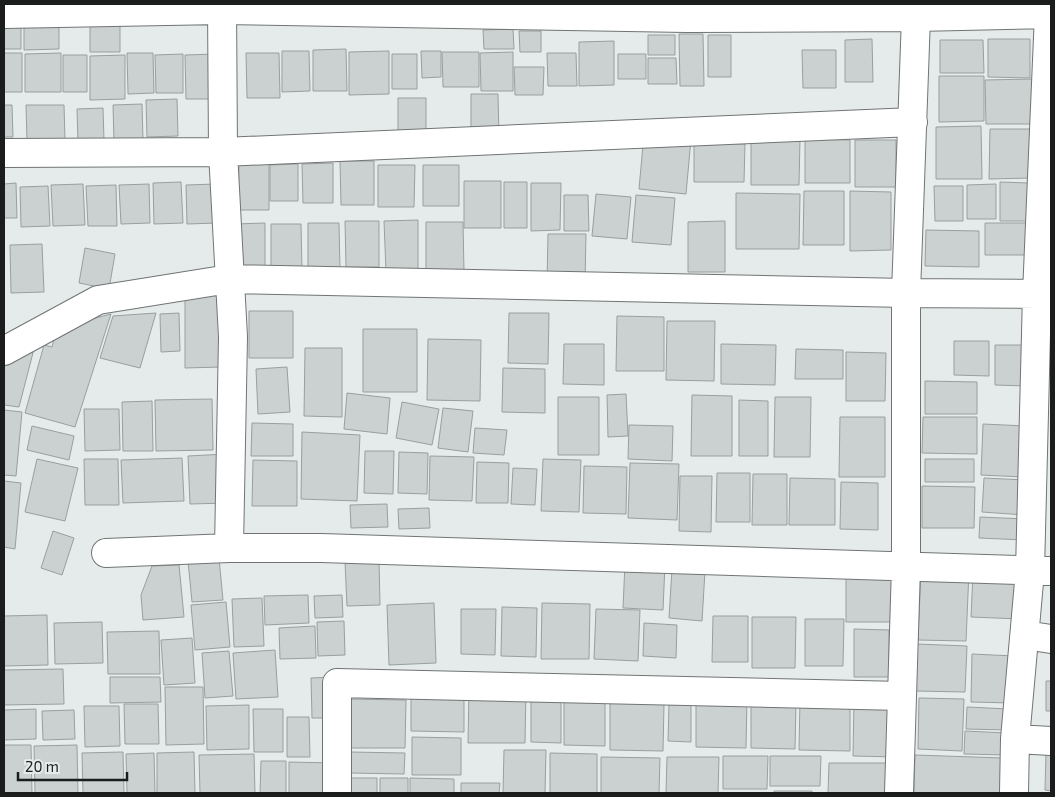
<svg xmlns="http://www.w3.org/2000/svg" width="1055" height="797" font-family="'Exo 2',sans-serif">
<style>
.building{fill:#cbd1d0;stroke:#999f9e}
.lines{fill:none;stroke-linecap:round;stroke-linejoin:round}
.minor-casing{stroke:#707574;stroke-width:30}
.minor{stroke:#fff;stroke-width:28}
</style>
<rect width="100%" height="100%" fill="#e5ebea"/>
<!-- building -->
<path class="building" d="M90,15h30v37h-30z
M4,18h17v31h-17z
M59,18v31l-35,1v-31z
M513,29l1,20h-30l-1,-19z
M519,31h22v21h-21z
M679,34h24l1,52h-24z
M648,35h27v20h-27z
M708,35h23v42h-23z
M872,39l1,43h-28v-42z
M988,39h42v39l-42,-1z
M940,40h43l1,33h-44z
M614,41v44l-35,1v-44z
M346,49l1,42h-34v-41z
M802,50h34v38h-33z
M282,51h27l1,40 -28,1z
M389,51v43l-40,1v-43z
M421,51h20v26l-19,1z
M442,52h37v35h-36z
M513,52v39h-32l-1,-38z
M4,53h18v39h-18z
M61,53v39h-36v-38z
M127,53h26l1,40 -26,1z
M246,53h33l1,45h-33z
M547,53h29l1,33h-29z
M183,54v39h-27l-1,-38z
M216,54v45h-30l-1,-44z
M392,54h25v35h-25z
M618,54h28v25h-28z
M63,55h24v37h-24z
M125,55v44l-35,1v-44z
M648,58h28l1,26h-29z
M514,67h30l-1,28h-28z
M939,76h45v45l-45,1z
M1033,79l1,45h-48l-1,-44z
M471,94h27l1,43h-28z
M398,98h28v44h-28z
M177,99l1,37 -31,1 -1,-37z
M142,104l1,36 -29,1 -1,-36z
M4,105h8l1,32h-9z
M26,105h38l1,35 -38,1z
M103,108l1,33 -26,1 -1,-33z
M981,126l1,53h-46v-52z
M990,129h41l1,49 -43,1z
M644,134l47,5 -5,55 -47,-5z
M751,138h49l-1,47h-48z
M805,139l45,1v43h-45z
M855,140h41v47h-41z
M694,143l51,1 -1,38h-50z
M340,161h34v44h-33z
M333,163v40h-30l-1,-39z
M269,164v46h-31l1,-45z
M298,164v37h-28v-36z
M378,165h37l-1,42h-36z
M423,165h36v41h-36z
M464,181h37v47h-37z
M181,182l2,41 -29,1 -1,-41z
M504,182h23v46h-23z
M1000,182l28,1v38h-28z
M16,183l1,35h-13v-34z
M531,183h30l-1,47 -29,1z
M83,184l2,41 -32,1 -2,-41z
M149,184l1,39 -29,1 -2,-39z
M216,184l2,39 -31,1 -1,-39z
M996,184v35h-29v-34z
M116,185l1,41h-29l-2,-40z
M48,186l2,40 -29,1 -1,-40z
M934,186h29v35h-28z
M804,191h40v54h-41z
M850,191l41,1v58l-41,1z
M736,193l64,1 -1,55h-63z
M596,194l35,3 -4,42 -35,-3z
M564,195h24l1,36h-25z
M636,195l39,3 -4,47 -39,-3z
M418,220v51l-32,1 -2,-51z
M345,221h34v46h-33z
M725,221v51h-37v-50z
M426,222h37l1,50 -38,1z
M265,223v43h-28l-1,-42z
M308,223h31l1,48h-32z
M985,223h42l1,32h-43z
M271,224h30l1,46h-31z
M926,230l53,1v36l-54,-1z
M548,234h38l-1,48 -38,-1z
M42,244l2,48 -33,1 -1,-48z
M85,248l30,6 -6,35 -30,-6z
M185,295h36l1,72 -37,1z
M249,311h44v47h-44z
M156,313l-16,55 -40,-10 13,-42z
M179,313l1,38 -19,1 -1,-38z
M509,313h40l-1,51 -40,-1z
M111,314l-36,113 -50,-14 19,-68 8,2 5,-19z
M617,316l47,1v54h-48z
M667,321h48l-1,60 -48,-1z
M363,329h54v63h-54z
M428,339l53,1 -1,61 -53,-1z
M954,341h35v35l-35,-1z
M564,344h40v41l-41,-1z
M721,344l55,1 -1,40 -54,-1z
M35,345l-16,62 -15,-2v-48z
M995,345h32v41l-32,-1z
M305,348h37v69l-38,-1z
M796,349l47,1v29h-48z
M846,352l40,1 -1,48h-39z
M287,367l3,45 -32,2 -2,-45z
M503,368l42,1v44l-43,-1z
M925,381l52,1v32h-52z
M347,393l43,5 -3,36 -43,-5z
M626,394l2,42 -20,1 -1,-42z
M692,395l40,1v60h-41z
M558,397h41v58h-41z
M775,397h36l-1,60h-36z
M212,399l1,51 -57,1 -1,-51z
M739,400l29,1v55h-29z
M152,401l1,50h-30l-1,-49z
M402,402l37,7 -7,36 -36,-7z
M443,408l30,3 -5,41 -30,-4z
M84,409h35l1,41 -35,1z
M4,410l18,2 -6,64 -12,-1z
M840,417h45v60h-46z
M923,417h54v37l-55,-1z
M252,423l41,1v32h-42z
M983,424l43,2 -3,51 -42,-2z
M629,425l44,1 -1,35 -44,-2z
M32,426l42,10 -5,24 -42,-10z
M475,428l32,2 -3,25 -31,-2z
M302,432l58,3 -3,66 -56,-2z
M365,451h29l-1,43 -29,-1z
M399,452l29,1 -1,41 -29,-1z
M226,454l2,49 -38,1 -2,-48z
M430,456l44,1 -2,44 -43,-1z
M182,458l2,43 -61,2 -2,-43z
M37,459l41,9 -13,53 -40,-9z
M84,459h34l1,46h-34z
M543,459l38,1 -2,52 -38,-1z
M925,459h49v23h-49z
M253,460l44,1v45h-45z
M477,462l32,1 -1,40h-32z
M630,463l49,1 -2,56 -49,-2z
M584,466l43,1 -1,47 -43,-1z
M513,468l24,1 -2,36 -24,-1z
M717,473h33v49h-34z
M753,474h34v51h-35z
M680,476h32l-1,56 -32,-1z
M790,478l45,1v46h-46z
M984,478l42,2 -1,35 -43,-3z
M4,481l17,2 -6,66 -11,-2z
M841,482l37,1v47l-38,-1z
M922,486l53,1 -1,41h-52z
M387,504l1,23 -37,1 -1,-23z
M429,508l1,20 -31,1 -1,-20z
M980,517l46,2 -1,21 -46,-2z
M53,531l21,7 -12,37 -21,-7z
M219,558l4,42 -31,2 -4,-41z
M379,561l1,44 -33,1 -2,-44z
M625,563l40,1 -2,46 -40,-2z
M179,565l5,52 -41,3 -2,-25 11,-29z
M672,569l33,2 -3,50 -33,-3z
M921,570l48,1 -3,70 -48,-1z
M973,573l48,2 -1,44 -49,-2z
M846,574h50v48h-50z
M308,595l1,28 -44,2 -1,-29z
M342,595l1,22 -28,1 -1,-22z
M262,598l2,48 -30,1 -2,-48z
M226,602l4,45 -35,3 -4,-45z
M434,603l2,60 -47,2 -2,-60z
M542,603l48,1 -1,55h-48z
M502,607l35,1 -1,49 -35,-1z
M461,609h35l-1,46 -34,-1z
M596,609l44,1 -2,51 -44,-2z
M47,615l1,50 -44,1v-50z
M713,616h35v46h-36z
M752,617h44l-1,51h-43z
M805,619h39l-1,47h-38z
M344,621l1,34 -27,1 -1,-34z
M102,622l1,41 -48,1 -1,-41z
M644,623l33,2 -1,33 -33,-2z
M315,626l1,32 -36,1 -1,-31z
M854,629l35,1v47h-35z
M159,631l1,43h-52l-1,-42z
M192,638l3,45 -31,2 -3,-45z
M917,644l50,2 -2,46 -50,-1z
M275,650l3,47 -42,2 -3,-46z
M229,651l4,45 -28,2 -3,-45z
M972,654l42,2 -2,47 -41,-1z
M63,669l1,35 -60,1v-35z
M110,677h50l1,25 -51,1z
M333,677v41h-21l-1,-40z
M1046,681h5v30h-5z
M165,687h38l1,57 -38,1z
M469,689l57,1 -1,53h-57z
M531,691h30v52l-30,-1z
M411,693h53v39l-53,-1z
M564,698h41v48l-41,-1z
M696,698h51l-1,50 -50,-1z
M919,698l45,1 -2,52 -44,-2z
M347,699l59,1 -1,48h-58z
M800,699h50v52l-51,-1z
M854,700l44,1 -1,56 -44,-1z
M751,701l45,1 -1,47 -44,-1z
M610,703l54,1 -1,47 -53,-1z
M124,704h34l1,40h-34z
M669,704h22v38l-23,-1z
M249,705v44l-42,1 -1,-44z
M84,706h35l1,40 -35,1z
M967,707l42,2 -1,21 -42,-1z
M36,709v30l-32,1v-30z
M253,709h30v43h-29z
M74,710l1,29 -32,1 -1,-29z
M287,717h22l1,40h-23z
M965,731l42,2 -1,22 -42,-1z
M412,737l49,1v37h-49z
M4,745h27l1,48h-28z
M77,745l1,48h-43l-1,-47z
M504,750h42l-1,43h-42z
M123,752l1,41h-41l-1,-40z
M194,752l1,41h-38v-40z
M350,752l55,1 -1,21 -54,-1z
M154,753l1,40h-28l-1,-39z
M550,753l47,1v39h-47z
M1046,753h5v38l-6,-1z
M254,754l1,39h-55l-1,-38z
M915,755l88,3 -2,35h-87z
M723,756h45l-1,33h-44z
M770,756h51l-1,30h-50z
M601,757l59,1 -1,35h-58z
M667,757h52l-1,36h-52z
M261,761h25v32h-26z
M289,762l44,1v30h-44z
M829,763h59v30h-60z
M342,778h35v15h-35z
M380,778h28v15h-28z
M410,778l44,1v14h-44z
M461,783h39l-1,10h-38z
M774,791h38v2h-38z"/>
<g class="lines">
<!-- minor casing -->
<g class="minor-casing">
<path id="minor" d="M222,4l1,148 10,185 -4,211
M4,14l217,-4 466,8 229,-1 135,-3
M4,153l219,-1 690,-30
M4,351l94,-51 131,-21 677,14 131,1
M106,553l123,-5h92l730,23
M1025,635l26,4
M1015,739l36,2
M337,793v-110l565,13
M899,793l7,-226v-274l10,-276
M1014,793l1,-54 15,-168 7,-277 12,-280"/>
</g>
<!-- minor -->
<use href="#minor" class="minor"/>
</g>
<!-- border -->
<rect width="1055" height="797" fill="none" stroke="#1b1d1d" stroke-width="10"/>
<!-- scale -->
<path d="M18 772v8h109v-8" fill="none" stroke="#1b1d1d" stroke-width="2.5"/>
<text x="25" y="772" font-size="15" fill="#1b1d1d" stroke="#e5ebea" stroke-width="4" paint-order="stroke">20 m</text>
</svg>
